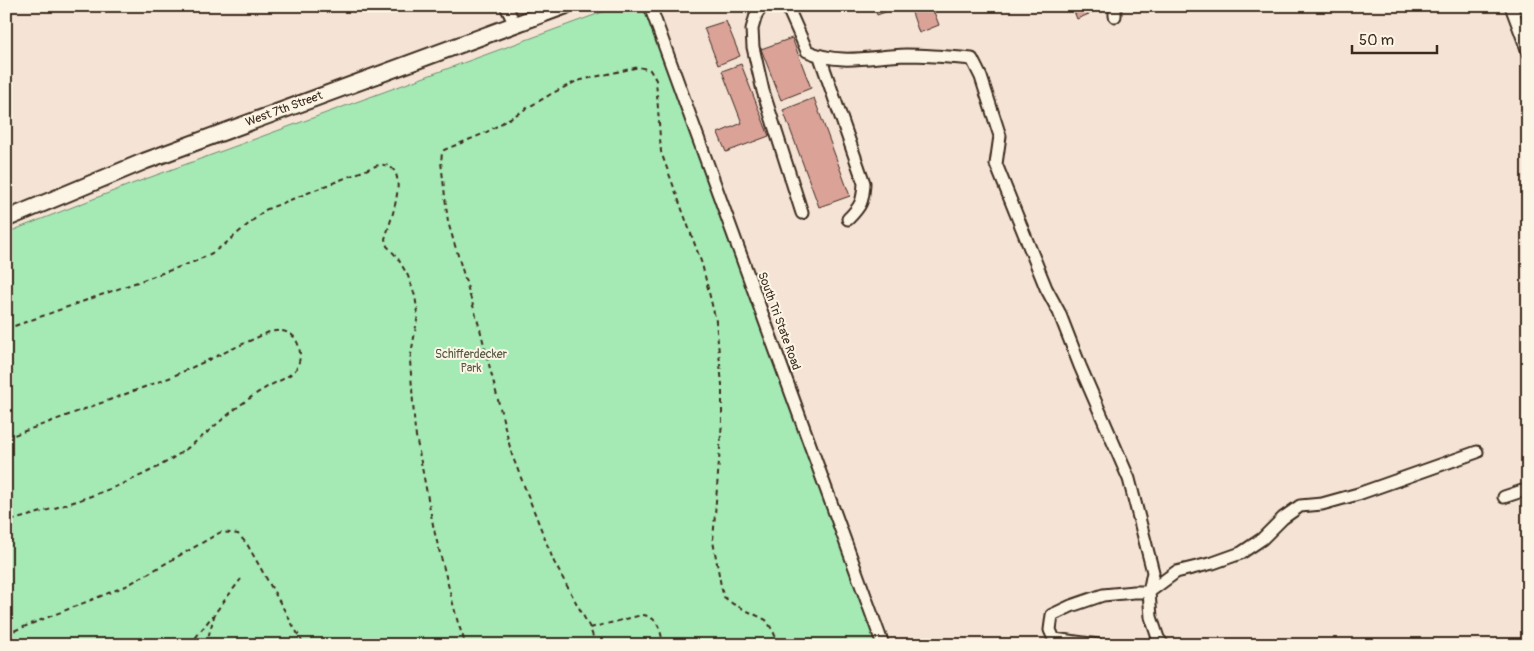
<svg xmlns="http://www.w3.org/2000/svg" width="1534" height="651" font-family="Pangolin,sans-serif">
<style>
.green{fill:#a5e9b5;stroke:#708a6a}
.building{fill:#dba298;stroke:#3b2a1e}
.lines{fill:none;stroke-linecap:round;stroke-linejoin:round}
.minor-casing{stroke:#3b2a1e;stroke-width:15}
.major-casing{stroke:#3b2a1e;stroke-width:19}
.path{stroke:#3b2a1e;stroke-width:2;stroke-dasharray:5 4;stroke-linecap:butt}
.minor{stroke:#fcf5e5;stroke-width:11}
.major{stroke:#fcf5e5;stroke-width:15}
.labels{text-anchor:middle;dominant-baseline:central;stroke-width:4;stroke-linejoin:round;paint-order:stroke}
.street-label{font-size:12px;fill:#3b2a1e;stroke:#fcf5e5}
.park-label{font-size:12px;fill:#565a44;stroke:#fcf5e5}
</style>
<rect width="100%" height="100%" fill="#f5e4d6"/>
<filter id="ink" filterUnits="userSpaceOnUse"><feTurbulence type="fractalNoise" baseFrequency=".02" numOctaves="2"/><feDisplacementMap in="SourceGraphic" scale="10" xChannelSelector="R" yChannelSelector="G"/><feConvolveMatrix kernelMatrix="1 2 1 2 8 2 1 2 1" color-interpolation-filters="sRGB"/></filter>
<g filter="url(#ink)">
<!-- green -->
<path class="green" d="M619,6h24l4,3 231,636h-872v-412l123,-48z"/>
<!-- building -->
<path class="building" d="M874,6h22v2l-19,7z
M947,6l-13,6 5,13 -20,8 -9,-26z
M1072,6h36l-31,13z
M726,21l14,35 -22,9 -14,-37z
M792,38l19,50 -30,12 -20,-51z
M741,64l28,72 -43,16 -8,-19 24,-10 -20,-52z
M814,98l36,98 -31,11 -36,-97z"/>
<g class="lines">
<!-- minor casing -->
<g class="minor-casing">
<path id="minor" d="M506,6l9,19
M650,6l233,639
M762,6l-6,9 -4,14 1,18 10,44 39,122
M787,6l20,45c34,15 64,5 99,4 22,0 44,2 66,4l9,18 19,59 -4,28 50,124 13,24 21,54 49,113 24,93 -4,20 2,25 7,21 5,7
M1115,6v10
M1511,6l17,46
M820,57l44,126c-1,19 -3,23 -16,36
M1504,497l24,-8
M1098,645l-44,-6 -4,-9 2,-15 19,-9 32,-11 31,-3h15l27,-20 37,-9 28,-10 21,-14 21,-21 17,-12 22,-2 36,-10 119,-42"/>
</g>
<!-- major casing -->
<g class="major-casing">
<path id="major" d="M6,219l139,-58 420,-155"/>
</g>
<!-- path -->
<path class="path" d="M6,329l190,-68 16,-8 13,-9 40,-34 103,-41c5,-2 11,-5 16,-4 28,3 5,59 1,74l2,7 10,11 11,19 7,20 3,19 -8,45 5,71 19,99 24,93 8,22
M6,438l163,-60 100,-46c9,-2 18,-2 25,5 7,9 8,22 2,32 -7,9 -23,14 -32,20 -33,19 -59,49 -91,69 -48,30 -112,49 -167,64
M590,628l52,-13c16,1 19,16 21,30
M6,634l120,-48 95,-54 17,2 9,10 57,101
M190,645l23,-30
M206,645l9,-32 26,-34
M596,645l-6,-17 -36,-66 -42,-107 -32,-126 -32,-107 -7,-60 1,-9 2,-3 41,-17 66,-39 26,-13 62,-14 11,3 6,10 5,72 41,112 14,57 6,64v36l-9,120 8,45 3,11 9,7 33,16 7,11 6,14"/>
<!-- minor -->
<use href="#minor" class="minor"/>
<!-- major -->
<use href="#major" class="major"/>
</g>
</g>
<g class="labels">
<!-- street labels -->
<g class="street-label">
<text transform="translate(284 109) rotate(-20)">West 7th Street</text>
<text transform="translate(779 321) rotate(70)">South Tri State Road</text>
</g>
<!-- park labels -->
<g class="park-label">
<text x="471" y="354">Schifferdecker<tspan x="471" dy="14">Park</tspan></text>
</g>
</g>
<!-- margin -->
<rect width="1534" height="651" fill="none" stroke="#fcf5e5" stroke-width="25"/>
<rect x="12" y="12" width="1509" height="626" fill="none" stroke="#3b2a1e" stroke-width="2" filter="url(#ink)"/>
<!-- scale -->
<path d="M1352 45v8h85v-8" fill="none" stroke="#3b2a1e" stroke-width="2.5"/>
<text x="1359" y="45" font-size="15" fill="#3b2a1e" stroke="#fcf5e5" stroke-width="4" paint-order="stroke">50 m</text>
</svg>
